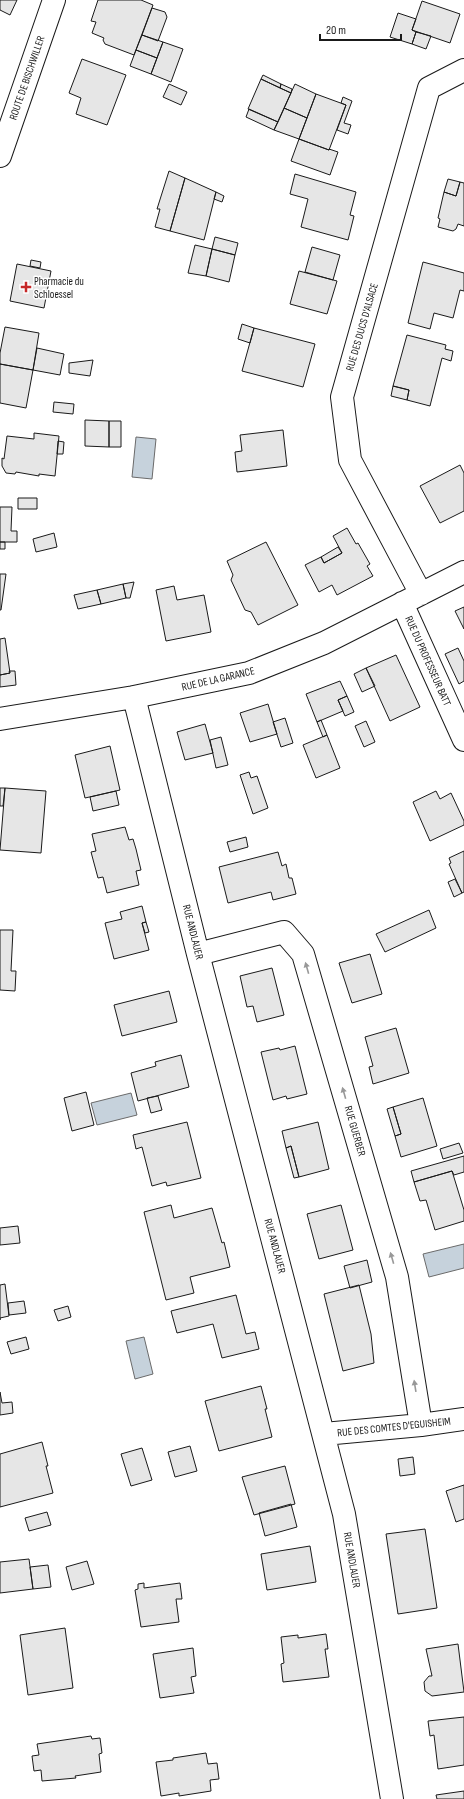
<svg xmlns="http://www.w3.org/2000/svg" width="464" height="1799" font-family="'Sofia Sans Condensed',sans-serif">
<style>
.water{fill:#c6d2dc;stroke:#6a6a6a}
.building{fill:#e6e6e6;stroke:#1a1a1a}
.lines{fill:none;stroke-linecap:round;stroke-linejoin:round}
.minor-casing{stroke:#1a1a1a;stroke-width:24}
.tertiary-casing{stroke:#1a1a1a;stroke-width:24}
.minor{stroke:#fff;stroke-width:22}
.tertiary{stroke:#fff;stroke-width:22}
.oneway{fill:#989898}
.poi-dot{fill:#c62828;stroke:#fff;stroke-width:1.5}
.labels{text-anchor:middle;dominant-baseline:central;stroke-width:3;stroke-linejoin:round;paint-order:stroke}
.street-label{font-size:11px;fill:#1a1a1a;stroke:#fff}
.poi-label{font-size:11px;fill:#1a1a1a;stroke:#fff;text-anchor:start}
</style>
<rect width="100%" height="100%" fill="#fff"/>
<!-- water -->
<path class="water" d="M136,437l20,2 -4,40 -20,-2z
M131,1093l6,22 -40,10 -6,-22z
M464,1244v24l-35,9 -6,-23z
M144,1337l9,37 -18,5 -9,-38z"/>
<!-- building -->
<path class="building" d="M0,0h17l-7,15 -10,-5z
M98,0h43l12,5 -19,50 -29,-11 -2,-4 1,-2 -12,-5 4,-11 -5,-1z
M422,1l38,13 -10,29 -38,-13z
M152,8l13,4 2,5 -9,24 -16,-6z
M398,13l18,6 -4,11 4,2 -4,12 -22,-7z
M416,32l15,4 -5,13 -14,-5z
M142,35l21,7 -6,16 -21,-8z
M163,42l20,7 -12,33 -20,-8z
M136,50l21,8 -6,16 -21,-8z
M82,59l44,16 -19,50 -31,-11 5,-16 -12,-5z
M263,75l18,9 -1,4 -19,-9z
M261,79l30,14 -13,29 -30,-13z
M169,84l18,8 -6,13 -18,-8z
M281,84l11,5 -1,4 -11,-5z
M295,84l21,10 -9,24 -23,-10z
M316,94l30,11 -17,45 -30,-11z
M343,97l9,4 -8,22 7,2 -3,9 -11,-4 9,-25 -5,-2z
M284,108l23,10 -8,21 -25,-9z
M249,109l29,13 -4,8 -28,-13z
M299,139l30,11v-1l9,3 -8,23 -39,-14z
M169,171l16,7 -15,53 -15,-4 5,-18h-3z
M295,174l61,18 -6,23 4,1 -6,24 -47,-13 7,-28 -18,-5z
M185,178l31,14 -12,48 -34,-9z
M448,179l12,3 -4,14 -12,-4z
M460,182l4,1v43l-6,-2 -2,5 -3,2 -15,-4 2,-8 -2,-1 6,-26 12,4z
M216,192l8,4 -2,6 -8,-3z
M215,237l23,6 -3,12 -23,-6z
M195,245l17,4 -6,27 -18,-3z
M312,247l28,8 -7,25 -28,-8z
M212,249l23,6 -6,27 -23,-6z
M31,260l10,2 -1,6 -10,-2z
M423,262l41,11v18l-4,-1 -7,28 -19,-5 -4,16 -22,-6z
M17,264l34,7 -7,37 -34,-7z
M299,271l38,10 -10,33 -37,-10z
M242,324l12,4 -4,15 -12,-4z
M5,327l34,6 -6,37 -33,-6v-11z
M254,328l61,16 -12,43 -61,-16z
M407,335l39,10 -1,4 8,2 -2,10 -9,-3 -12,48 -23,-6 2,-10 -16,-4z
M37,348l27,6 -4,21 -27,-5z
M93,360l-3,16 -21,-3v-10z
M0,364l33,6 -7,38 -26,-5z
M393,386l16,4 -2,10 -16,-4z
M54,402l20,2 -1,10 -20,-2z
M85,420l24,1v26l-24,-1z
M109,421h12v26h-12z
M283,430l4,36 -50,6 -2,-20 7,-1 -2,-16z
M34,433l25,3 -4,40 -16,-2v2l-23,-4 -1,2 -9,-1 -4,-7v-8l2,1 3,-23 27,3z
M58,441l6,1 -1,12h-6z
M460,465l4,8v38l-24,12 -20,-37z
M18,498h19v11h-19z
M0,507h12l-1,24h6v11h-17z
M347,528l9,16 2,-1 12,21 -3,2 6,10 -36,19 -5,-10 -13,7 -14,-27 16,-8 3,6 18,-10 -9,-17z
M54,533l3,14 -21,5 -3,-13z
M0,542h5v7h-5z
M266,542l32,63 -40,20 -7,-13 -6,-2 -14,-30 2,-5 -6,-14z
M338,547l4,6 -18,10 -3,-6z
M0,574h6l-5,36h-1z
M134,582l-4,16h-4l-3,-14z
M123,584l3,14 -25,6 -4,-14z
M174,586l3,14 27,-5 7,37 -45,9 -10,-51z
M97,590l4,14 -23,5 -4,-14z
M464,607v22l-9,-18z
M5,638l5,35 -10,2v-36z
M458,648l6,13v20l-5,3 -14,-30z
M396,655l24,52 -30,14 -24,-53z
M366,668l9,18 -13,6 -8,-18z
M9,671h6l1,14 -16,2v-12l10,-2z
M340,681l7,15 -9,4 5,11 -26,11 -11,-28z
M347,696l7,16 -9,4 -7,-16z
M268,704l9,30 -27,8 -10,-29z
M285,718l8,25 -12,4 -8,-25z
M321,720l6,15 -4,2 -6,-15z
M366,721l9,21 -11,5 -9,-21z
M205,724l8,29 -28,7 -8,-28z
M327,735l13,33 -24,10 -13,-33z
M221,737l7,28 -12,3 -6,-28z
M110,746l10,44 -35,8 -10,-43z
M249,772l2,6 6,-2 11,32 -15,6 -13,-39z
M0,788h5l-2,18h-3z
M5,788l41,3 -5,62 -41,-3z
M116,791l3,14 -26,6 -3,-14z
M436,791l4,8 11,-6 13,28v4l-34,16 -17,-39z
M125,827l4,13 4,-1 3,10 5,21 -5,1 3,14 -32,8 -4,-16 -5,1 -7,-26 5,-1 -4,-17z
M246,837l2,10 -18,5 -3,-10z
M464,851v41l-2,1 -13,-29 2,-1 -2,-5z
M278,852l4,14 4,-2 3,14h3l4,16 -23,6 -2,-8 -43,11 -9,-36z
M455,879l7,14 -8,4 -6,-15z
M142,906l4,16 -4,1 7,27 -35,9 -9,-36 17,-4 -2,-7z
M429,910l7,18 -51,24 -9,-18z
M146,922l3,10 -4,1 -3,-10z
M0,930h13l-2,41h5l-1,20 -15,-1z
M370,954l12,40 -30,9 -13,-40z
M272,968l12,47 -27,7 -4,-16 -6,1 -7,-31z
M169,991l8,31 -55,14 -8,-31z
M396,1028l13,45 -36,11 -4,-17 4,-1 -8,-29z
M295,1046l12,48 -20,5 -1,-3 -13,4 -12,-48 18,-4 1,2z
M181,1055l8,32 -51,14 -7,-28 25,-7 -1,-4z
M86,1092l8,33 -22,6 -8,-33z
M158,1096l4,14 -11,3 -4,-15z
M423,1098l14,48 -36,11 -6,-21 6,-2 -8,-27z
M393,1107l8,27 -6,2 -8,-27z
M187,1122l14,56 -34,8 -1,-4 -14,4 -10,-39 -6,2 -3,-14z
M318,1122l11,47 -30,8 -8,-31 -5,2 -4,-17z
M459,1143l4,10 -20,6 -3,-10z
M291,1146l8,31 -5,1 -8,-30z
M464,1156v16l-10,3 -2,-4 -38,11 -3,-11z
M452,1171l12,39v11l-29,9 -9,-30 -6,1 -6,-19z
M171,1205l3,13 38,-10 10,35 2,-1 6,25 -40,10 4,16 -28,7 -22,-88z
M341,1205l12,45 -34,9 -12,-45z
M18,1226l2,17 -20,2v-17z
M367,1260l5,22 -22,6 -6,-22z
M5,1284l4,32 -9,2v2v-35z
M359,1285l12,49 3,29 -31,8 -19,-77z
M236,1295l10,39 9,-2 4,17 -37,9 -9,-34 -36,9 -6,-22z
M24,1301l2,12 -17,2 -1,-12z
M68,1306l3,11 -13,4 -4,-11z
M26,1337l3,12 -18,5 -4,-12z
M261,1386l6,23h-2l7,28 -53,14 -14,-50z
M0,1392l2,11 10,-1 1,11 -13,2z
M42,1442l6,24h-2l7,27 -53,14v-53z
M190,1446l7,25 -22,6 -7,-25z
M142,1448l10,32 -21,6 -10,-32z
M413,1457l2,17 -15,2 -2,-17z
M285,1466l10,38 -41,11 -12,-38z
M464,1485v34l-8,3 -10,-31z
M291,1504l6,23 -32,9 -6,-23z
M47,1512l4,13 -22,6 -4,-13z
M425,1529l12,79 -39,6 -12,-80z
M310,1546l6,36 -49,8 -6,-36z
M29,1559l4,30 -33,4v-31z
M87,1561l7,23 -22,6 -6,-23z
M48,1565l3,22 -18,2 -3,-22z
M144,1583v5l36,-5 2,16h-6l3,23 -38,5 -6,-37 3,-1v-5z
M65,1628l8,60 -45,7 -8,-60z
M326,1634l2,15h-3l4,28 -46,5 -2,-18 3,-1 -3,-26 17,-2v3z
M458,1644l6,48 -32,4 -7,-5 -1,-9 5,-6h3l-6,-27z
M193,1648l3,28 -5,1 3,16 -34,5 -7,-44z
M464,1717v48l-26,4 -4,-34 -4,1 -2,-15z
M91,1736l1,3 8,-1 2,15 -3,1 2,18 -26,4 1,2 -34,3 -1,-11 -7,1 -2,-15 7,-1 -2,-11z
M206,1753l2,11 9,-1 2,16 -9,1 1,11 -32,5v-3l-18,3 -5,-34 17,-2v-2z
M464,1791v8h-27l-1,-4z"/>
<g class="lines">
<!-- minor casing -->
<g class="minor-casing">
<path id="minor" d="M421,594l-71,-134 -8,-63 87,-309 35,-18
M402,603l62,137
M134,697l64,257 146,560 48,285
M0,719l134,-22 115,-24 75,-30 140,-71
M198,954l86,-22 19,22 94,323 24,148
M324,1434l97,-9 43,-6"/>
</g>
<!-- tertiary casing -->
<g class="tertiary-casing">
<path id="tertiary" d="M0,156l54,-156"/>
</g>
<!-- minor -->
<use href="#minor" class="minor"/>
<!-- tertiary -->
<use href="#tertiary" class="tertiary"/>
</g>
<!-- one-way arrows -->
<defs><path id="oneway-solid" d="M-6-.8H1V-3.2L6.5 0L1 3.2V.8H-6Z"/></defs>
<g class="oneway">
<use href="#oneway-solid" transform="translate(307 968) rotate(-106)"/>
<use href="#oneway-solid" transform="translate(344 1093) rotate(-106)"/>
<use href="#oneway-solid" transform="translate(392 1258) rotate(-106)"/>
<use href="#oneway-solid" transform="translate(415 1386) rotate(-99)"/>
</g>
<!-- markers -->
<path class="poi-dot" d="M24 281h4v4h4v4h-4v4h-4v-4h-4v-4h4z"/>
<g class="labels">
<!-- street labels -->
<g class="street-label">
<text transform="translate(27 78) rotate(-71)">ROUTE DE BISCHWILLER</text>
<text transform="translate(362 327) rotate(-74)">RUE DES DUCS D'ALSACE</text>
<text transform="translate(428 661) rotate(66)">RUE DU PROFESSEUR BATT</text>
<text transform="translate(218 679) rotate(-13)">RUE DE LA GARANCE</text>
<text transform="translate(193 932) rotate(76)">RUE ANDLAUER</text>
<text transform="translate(355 1131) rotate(74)">RUE GUERBER</text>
<text transform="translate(275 1246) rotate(75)">RUE ANDLAUER</text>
<text transform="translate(394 1427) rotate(-6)">RUE DES COMTES D'EGUISHEIM</text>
<text transform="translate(352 1560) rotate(80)">RUE ANDLAUER</text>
</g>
<!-- poi labels -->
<g class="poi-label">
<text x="34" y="281">Pharmacie du<tspan x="34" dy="13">Schloessel</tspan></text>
</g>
</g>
<!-- scale -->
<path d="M320 34v6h81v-6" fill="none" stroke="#1a1a1a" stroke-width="2"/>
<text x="326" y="34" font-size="12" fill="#1a1a1a" stroke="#ffffff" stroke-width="3" paint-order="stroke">20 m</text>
</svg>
